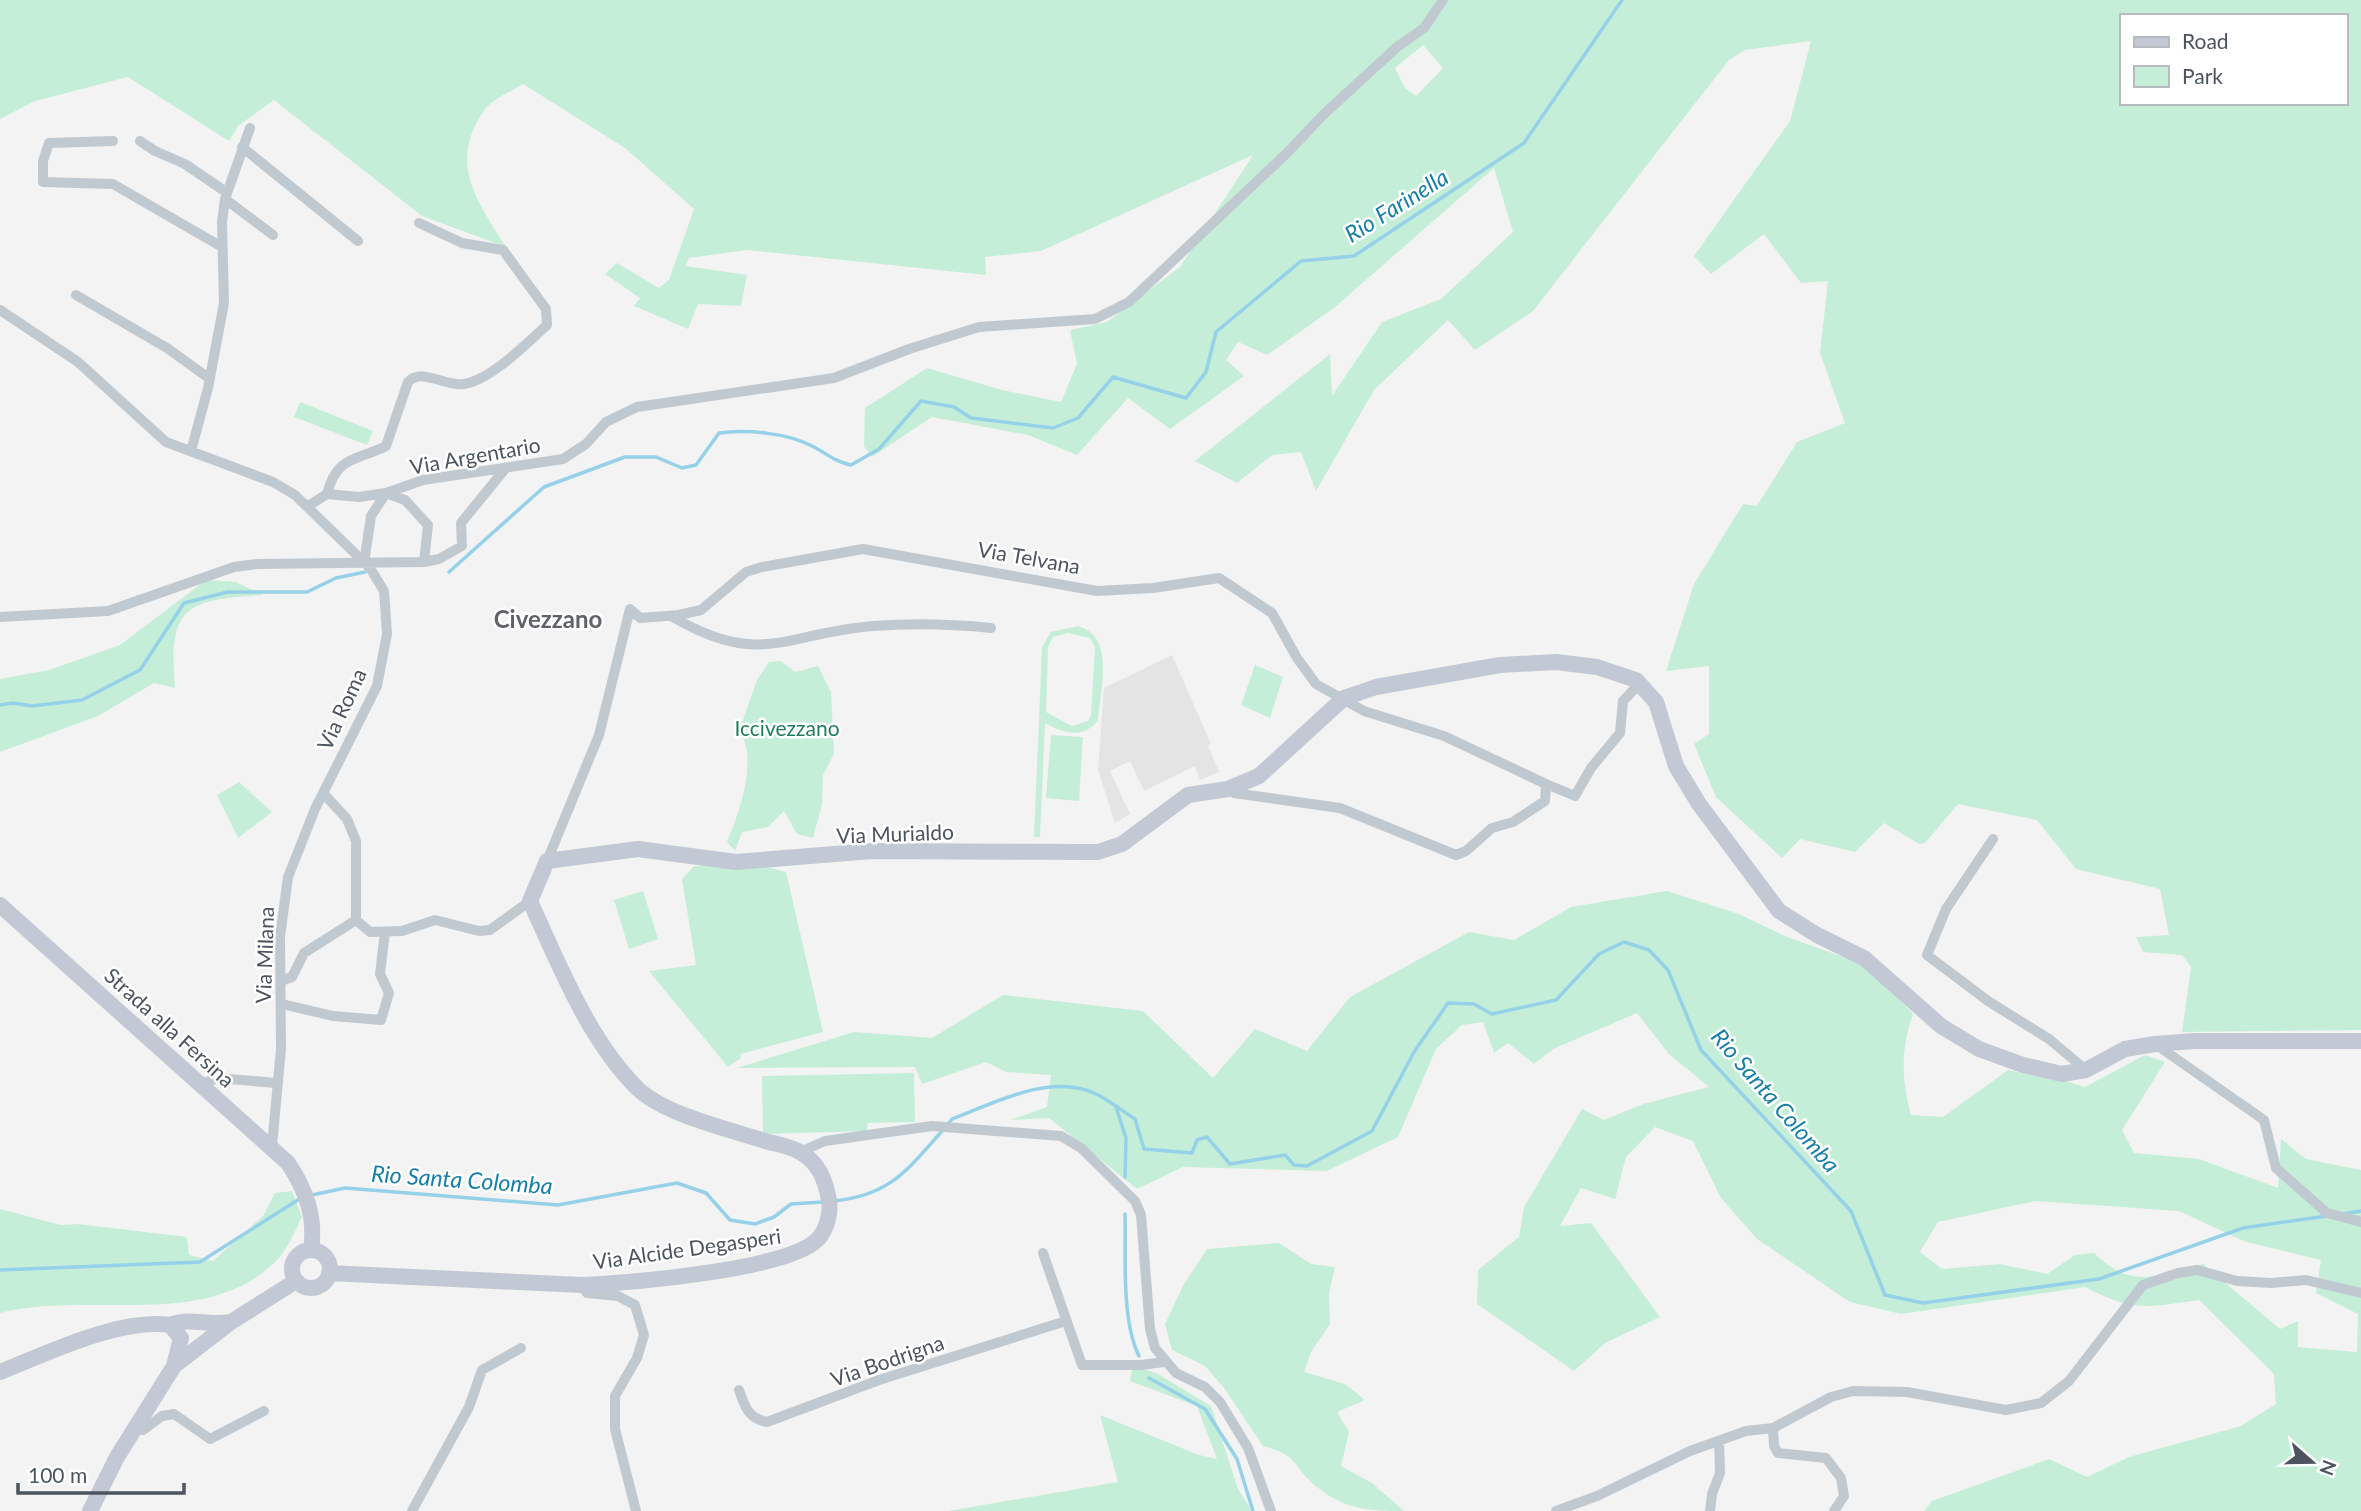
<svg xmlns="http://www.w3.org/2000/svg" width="2361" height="1511" font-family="Lato,sans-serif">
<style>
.education{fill:#e5e4e4}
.green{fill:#c5eed8;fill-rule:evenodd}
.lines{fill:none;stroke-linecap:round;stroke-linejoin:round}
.stream{stroke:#95d1e8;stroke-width:3.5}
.street{stroke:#c1c9d0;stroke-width:10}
.secondary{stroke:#c2c9d4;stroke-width:16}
.labels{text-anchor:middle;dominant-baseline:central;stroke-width:5;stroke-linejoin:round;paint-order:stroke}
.street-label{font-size:21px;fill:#4b545f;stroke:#fff}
.park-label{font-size:21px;fill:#1d7f55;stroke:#fff}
.water-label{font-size:23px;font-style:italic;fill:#157fa8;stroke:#fff}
.quarter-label{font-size:24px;font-weight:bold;fill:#5f6267;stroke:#fff}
</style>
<rect width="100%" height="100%" fill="#f4f3f3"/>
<!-- education -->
<path class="education" d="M1172,655l39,89 -3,2 11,26 -19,8 -5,-14 -51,25 -14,-30 -20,10 20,43 -15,9 -17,-53 6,-82z"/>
<!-- green -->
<path class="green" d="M0,0h2361v1030l-179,2 9,-65 -9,-12 -39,-3 -7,-15 33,-2 -9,-46 -84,-20 -39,-49 -79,-16 -33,39 -6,1 -35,-21 -29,29 -55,-13 -18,19 -66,-61 -22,-53 15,-10v-68l-43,5 28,-87 49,-80 14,2 40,-64 48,-19 -25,-70 8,-72 -27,2 -37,-49 -53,40 -17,-18 96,-135 21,-80 -66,9 -16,10 -196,251 -58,39 -27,-30 -74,70 -58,101 -15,-39 -29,3 -35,28 -42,-22 135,-107 2,42 50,-74 59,-23 72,-67 -19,-64 -160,140 -67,47 -29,-13 -12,18 18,16 -74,53 -42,-31 -51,57 -49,-20 -96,-18 -60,40 -8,-11 1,-38 62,-40 75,22 59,12 16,-38 -7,-34 37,-8 73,-55 73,-112 -212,96 -56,6 1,18 -239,-25 -58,8 -3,8 61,9 -6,31 -43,-2 -10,25 -54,-23 6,-8 -35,-24 12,-11 42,25 10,-8 25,-71 -69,-61 -102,-64c-11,7 -33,16 -40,28 -35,52 -5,90 23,135l-84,-31 -148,-116 -36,26 -9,15 -101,-64 -93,24 -35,18zM2121,16h224v87h-224zM1423,45l20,23 -27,28 -11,-8 -10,-20z
M300,402l73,29 -6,14 -73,-28z
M206,580l30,2 27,13c-77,5 -95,10 -88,93l-21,-5 -56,33 -98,36v-73l49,-9 71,-25z
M1078,626c38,10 22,64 20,94 -15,20 -35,13 -53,3l-5,114h-6l8,-190 9,-15zM1068,633l22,5 5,9 -4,68 -3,6 -16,5 -26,-14 2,-65 5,-10z
M781,661l14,11 23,-6 13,26 3,62 -11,21 -1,29 -9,34 -16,-4 -13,-23 -16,16 -26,5 -7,19 -8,-9c12,-29 32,-83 12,-111l18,-51 12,-18z
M1255,665l28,12 -13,41 -29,-13z
M1051,735l32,2 -4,64 -33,-3z
M239,782l33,30 -34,26 -21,-43z
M694,866l73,1 19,5 37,160 -83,22 1,4 -13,9 -79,-96 47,-6 -14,-86z
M643,891l15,48 -29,10 -15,-49z
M1667,891l72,23 48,23 79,28 47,49c-12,34 -12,65 -2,101l32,2 65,-47c26,6 53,8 77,17l60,-32 20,7 -43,68 12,23 65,6 79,29 3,-49 25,20 55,11v341h-437l8,-10 117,-42 38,18 42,-20 112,-31 35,-22 -2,-30 -75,-74c-53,7 -64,13 -114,-13l-184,27 -51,-12 -93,-63 -36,-41 -28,-57 -38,-14 -29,30 -11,42 -34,-11 -21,38 31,-3 69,94 -55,26 -31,28 -97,-67 1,-34 41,-33 5,-30 58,-98 22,11 39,-16 66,-17 -40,-33 -32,-41 -84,36 -19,15 -26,-21 -14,10 -11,-31 -21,3 -26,24 -38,88 -71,34 -144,-4 -46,22 -88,-71 -39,2 37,-13 4,-32 -45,-3 -20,-10 -64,22 -7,-17 -178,1 117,-36 78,6 71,-43 140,16 70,67 42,-49 52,22 43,-54 119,-65 45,8 57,-33zM2035,1201l144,10 67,31 75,18 -5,33 42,21 -1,38 -59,-5v-26l-18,8 -77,-65c-47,11 -70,27 -109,-11l-19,2 -28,19 -47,-10 -58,5 -22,-17 18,-30z
M914,1073l1,49 -47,1 -1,8 -104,3 -1,-58z
M292,1191l10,26c-7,14 -14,31 -24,42 -70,73 -188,31 -278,54v-104l61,16 17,-1 109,13 2,18 24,6 50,-45 12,-23z
M1279,1243l32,21 24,3 -6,26 1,31 -19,28 -7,20 41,12 20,16 -28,12 12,20 -8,34 31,17 32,28c-33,0 -59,-1 -87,-24 -26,-21 -16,-31 -54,-41l-39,-58 -19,-22 -33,-16 -7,-26 19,-40 23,-35z
M1133,1365l25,9 53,32 27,83 14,22h-304l170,-29 -18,-67 99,40 18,4 -20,-53 -67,-25z"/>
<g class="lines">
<!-- stream -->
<path class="stream" d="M449,572l95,-85 81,-30h31l26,11 14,-3 23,-32c27,-4 68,0 93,13 16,8 21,15 39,19l28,-16 42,-48 33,6 17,11 82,10 25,-10 35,-41 73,21 20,-26 10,-40 85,-71 53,-5 170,-113 98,-143
M0,705l13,-2 19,3 50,-6 58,-30 44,-67 44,-11h79l29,-14 29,-6
M1116,1107l10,31 -1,39
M948,1124l4,-5c43,-16 97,-46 142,-26 14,6 28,18 41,26l9,30 48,4 5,-13 10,-3 23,27 55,-9 9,10 13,1 65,-35 42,-79 34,-49 26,1 18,10 64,-14 43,-46 25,-12 25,8 19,20 33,80 150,161 34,84 38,8 176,-24 144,-51 84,-12
M312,1195l33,-7 213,17 119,-22 29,10 24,27 25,4 19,-7 17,-13 32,-2
M834,1201c57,-6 73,-31 109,-71
M1125,1214c1,41 -4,106 14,142
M2342,1214l19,-3
M0,1270l200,-8 101,-64
M1149,1378l56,31 32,50 16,52"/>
<!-- street -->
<path class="street" d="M113,141l-64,2 -6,18v21l70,2 109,63
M140,141l15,10 30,13 41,28
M242,147l116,94
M225,199l48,36
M76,295l91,53 43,31
M0,310l78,52 88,80 107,40 22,13 75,73 14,23 3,43 -10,52 -62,123 -27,68 -8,60 1,112 -9,97
M191,451l17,-63 16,-85 -2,-81 3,-23 25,-71
M327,494c10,-39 30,-33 59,-48l22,-64c14,-15 37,5 56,2 27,-4 63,-41 83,-59l-1,-16 -43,-59 -41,-7 -43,-20
M308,506l19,-12 32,3 27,-4 19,7 23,25 -4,37
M364,563l7,-47 15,-23 37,-13 140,-21 23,-15 20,-22 31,-15 197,-29 75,-29 70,-22 116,-8 34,-17 157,-148 37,-39 74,-68 27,-19 19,-28
M671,616c90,53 113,17 202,10 40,-3 79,-2 118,2
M0,617l108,-6 126,-44 23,-3 167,-2 15,-3 23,-13 -1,-23 44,-54
M1546,784l29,12 16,-28 29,-35 3,-32 16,-17
M323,793l24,26 9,22v79
M1993,839l-47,70 -19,46 61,46 61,38 37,31
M547,861l52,-126 31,-126 10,9 39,-3 22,-5 45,-38 16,-5 101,-18 234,42 56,-3 66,-10 53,35 25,45 19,26 48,27 80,25 102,48 -1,17 -32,21 -21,6 -26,23 -10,4 -116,-47 -106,-15 -6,-4
M356,920l14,12 32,-1 33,-11 44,11 11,-1 40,-29
M281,981l11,-4 12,-24 52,-33
M282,1004l51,12 48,4 8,-27 -9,-19 5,-42
M2155,1044l109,76 12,48 51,45 34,9
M202,1084l15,-6 59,5
M800,1152l25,-11 107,-15 129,10 20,12 54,53 6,14 9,114 5,19 21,25 29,14 15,15 28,46 23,63
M1043,1253l39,112h59l23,-3
M581,1285l6,8 31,3 17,9 9,30 -7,23 -22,38v33l21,82
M739,1390c6,17 9,28 28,32l112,-42 187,-59
M134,1428l9,2 19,-14 12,-2 36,25 54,-28
M1773,1428l1,18 4,7 48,5 15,20 3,18 -10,15
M412,1511l57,-104 13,-37 39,-22
M1556,1511l41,-15 93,-45 56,-20 27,-3 58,-31 22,-6 54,1 99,18 35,-7 28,-22 74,-96 35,-12 19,-3 40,11 34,2 35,-3 55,13
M1710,1511l2,-17 8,-21 -1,-32"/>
<!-- secondary -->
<path class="secondary" d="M0,905l288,258c18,27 28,54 23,87
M292 1269a19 19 0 1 1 38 0a19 19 0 1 1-38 0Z
M329,1273l252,12c47,-2 208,-15 237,-46 9,-10 13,-26 11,-39 -4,-21 -10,-37 -29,-48 -10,-6 -24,-8 -35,-11 -37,-12 -99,-26 -127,-52 -49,-48 -80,-126 -108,-188l17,-40 91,-12 98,13 136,-11 226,1 24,-8 66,-49 40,-6 31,-13 85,-78 32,-11 124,-22 56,-3 41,5 39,13 20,22 20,64 23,38 80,107 38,24 47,23 77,68 38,23 44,16 39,9 24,-4 39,-21 30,-5 40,-3h166
M170,1325c20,-8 38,1 59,-3
M174,1366l57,-44 65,-41
M0,1372c48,-19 119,-54 170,-47l11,13
M90,1511l27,-54 57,-91 7,-28"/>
</g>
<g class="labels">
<!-- street labels -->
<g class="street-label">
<text transform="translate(475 455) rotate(-10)">Via Argentario</text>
<text transform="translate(1029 557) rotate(10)">Via Telvana</text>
<text transform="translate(341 709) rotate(-65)">Via Roma</text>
<text transform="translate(895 833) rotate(-2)">Via Murialdo</text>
<text transform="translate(264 955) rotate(-88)">Via Milana</text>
<text transform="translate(170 1027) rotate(42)">Strada alla Fersina</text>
<text transform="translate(687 1248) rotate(-8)">Via Alcide Degasperi</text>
<text transform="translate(887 1360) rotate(-19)">Via Bodrigna</text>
</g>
<!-- park labels -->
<g class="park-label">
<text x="787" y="727">Iccivezzano</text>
</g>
<!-- water labels -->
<g class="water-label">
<text transform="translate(1396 205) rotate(-32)">Rio Farinella</text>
<text transform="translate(1776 1100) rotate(49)">Rio Santa Colomba</text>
<text transform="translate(462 1179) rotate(4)">Rio Santa Colomba</text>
</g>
<!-- quarter labels -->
<g class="quarter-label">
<text x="548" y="618">Civezzano</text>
</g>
</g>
<!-- legend -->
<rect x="2120" y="14" width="228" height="91" fill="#ffffff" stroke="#b7bbbf" stroke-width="2"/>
<rect x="2134" y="37" width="35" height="10" fill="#c2c9d4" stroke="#b7bbbf" stroke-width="2"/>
<text x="2182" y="49" font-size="21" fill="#4b545f">Road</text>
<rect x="2134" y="66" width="35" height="21" fill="#c5eed8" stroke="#b7bbbf" stroke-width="2"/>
<text x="2182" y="84" font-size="21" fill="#4b545f">Park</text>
<!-- north arrow -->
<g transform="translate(2312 1462) rotate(110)" stroke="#ffffff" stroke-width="5" paint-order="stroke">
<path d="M0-5L12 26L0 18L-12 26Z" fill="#4b545f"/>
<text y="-10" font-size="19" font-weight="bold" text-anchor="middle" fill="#4b545f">N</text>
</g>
<!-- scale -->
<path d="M18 1483v10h166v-10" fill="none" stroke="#4b545f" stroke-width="3.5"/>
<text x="28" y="1483" font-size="21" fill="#4b545f" stroke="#ffffff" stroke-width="5" paint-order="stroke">100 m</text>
</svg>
